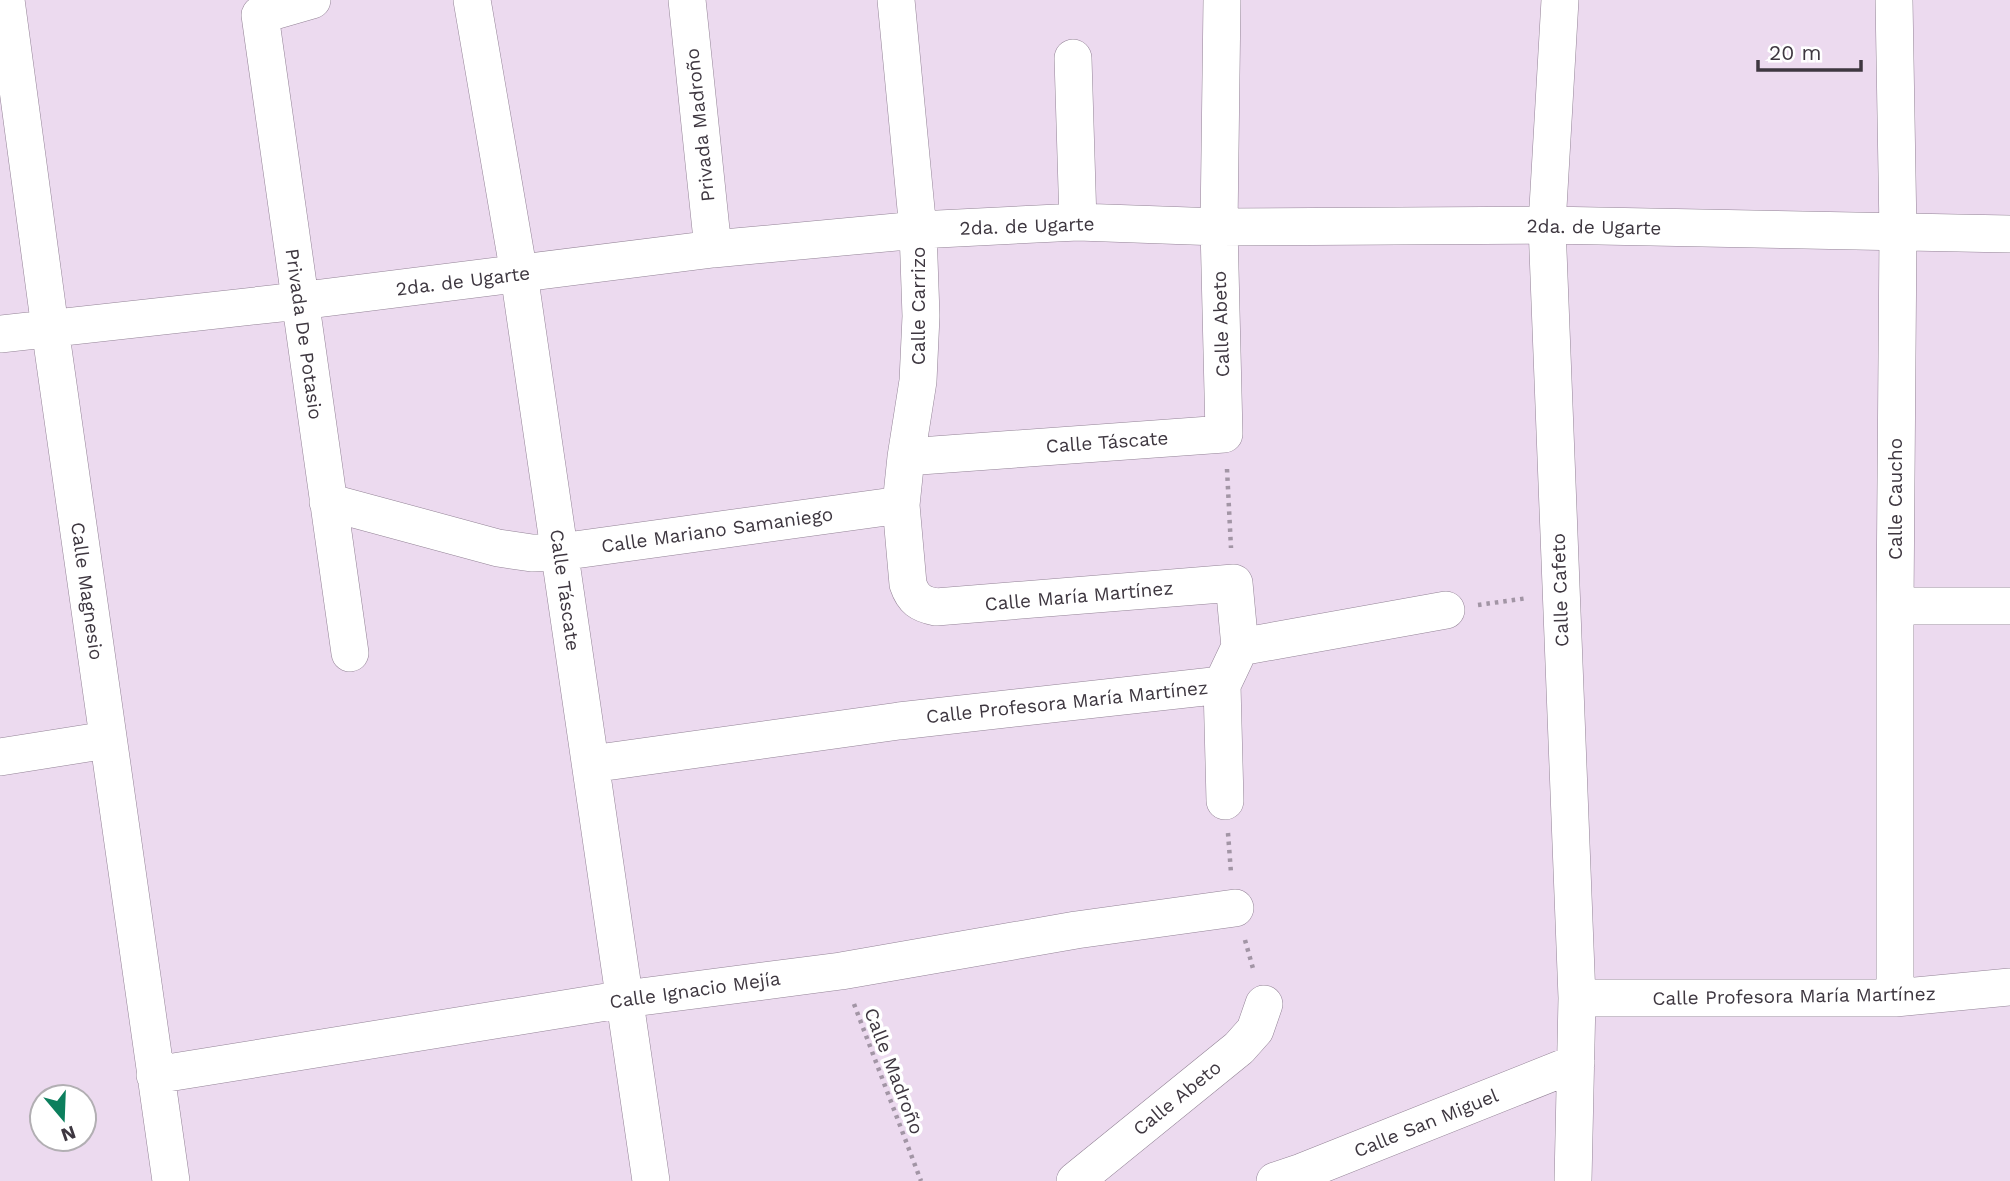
<svg xmlns="http://www.w3.org/2000/svg" width="2010" height="1181" font-family="'Work Sans',sans-serif">
<style>
.lines{fill:none;stroke-linecap:round;stroke-linejoin:round}
.minor-casing{stroke:#938396;stroke-width:38}
.path{stroke:#a295a5;stroke-width:4.5;stroke-dasharray:3.5 5;stroke-linecap:butt}
.minor{stroke:#fff;stroke-width:37}
.labels{text-anchor:middle;dominant-baseline:central;stroke-width:7;stroke-linejoin:round;paint-order:stroke}
.street-label{font-size:19px;fill:#3e3740;stroke:#fff}
</style>
<rect width="100%" height="100%" fill="#ecdaef"/>
<g class="lines">
<!-- minor casing -->
<g class="minor-casing">
<path id="minor" d="M6,0l44,328 121,853
M312,0l-52,15 90,638
M472,0l47,274 132,907
M687,0l26,249
M896,0l22,230 3,86 -3,65 -12,76 -5,48 7,79c5,15 12,20 28,23l298,-24 6,64
M1560,0l-13,225 30,773 -4,183
M1894,0l4,232 -3,374v392
M1073,58l5,164
M0,334l299,-33 414,-52 205,-19 160,-8 141,5 328,-2 463,9
M906,457l318,-23 -5,-207 3,-227
M328,502l170,46 34,5 28,-1 341,-47
M1895,606h115
M1240,647l206,-37
M1222,685l3,116
M0,757l107,-17
M591,764l308,-43 323,-36 18,-38
M1577,998h318l115,-11
M155,1075l470,-76 216,-28 235,-41 159,-22
M1075,1181l164,-133 16,-18 9,-26
M1275,1181l27,-9 274,-109"/>
</g>
<!-- path -->
<path class="path" d="M1227,469l4,79
M1478,605l50,-7
M1228,833l3,40
M1245,940l9,32
M854,1004l67,177"/>
<!-- minor -->
<use href="#minor" class="minor"/>
</g>
<g class="labels">
<!-- street labels -->
<g class="street-label">
<text transform="translate(700 125) rotate(-96)">Privada Madroño</text>
<text transform="translate(1027 226) rotate(-2)">2da. de Ugarte</text>
<text transform="translate(1594 227) rotate(1)">2da. de Ugarte</text>
<text transform="translate(463 281) rotate(-7)">2da. de Ugarte</text>
<text transform="translate(918 306) rotate(-90)">Calle Carrizo</text>
<text transform="translate(1221 324) rotate(-92)">Calle Abeto</text>
<text transform="translate(304 334) rotate(82)">Privada De Potasio</text>
<text transform="translate(1107 442) rotate(-4)">Calle Táscate</text>
<text transform="translate(1895 499) rotate(-90)">Calle Caucho</text>
<text transform="translate(717 530) rotate(-8)">Calle Mariano Samaniego</text>
<text transform="translate(565 590) rotate(82)">Calle Táscate</text>
<text transform="translate(1560 590) rotate(-92)">Calle Cafeto</text>
<text transform="translate(87 591) rotate(82)">Calle Magnesio</text>
<text transform="translate(1079 596) rotate(-5)">Calle María Martínez</text>
<text transform="translate(1067 702) rotate(-6)">Calle Profesora María Martínez</text>
<text transform="translate(695 990) rotate(-8)">Calle Ignacio Mejía</text>
<text transform="translate(1794 996) rotate(-1)">Calle Profesora María Martínez</text>
<text transform="translate(894 1071) rotate(69)">Calle Madroño</text>
<text transform="translate(1177 1098) rotate(-39)">Calle Abeto</text>
<text transform="translate(1426 1123) rotate(-22)">Calle San Miguel</text>
</g>
</g>
<!-- north arrow -->
<g transform="translate(63 1118) rotate(161)"><circle r="33" fill="#ffffff" stroke="#b2afb3" stroke-width="2"/>
<path d="M0-5L12 26L0 18L-12 26Z" fill="#0c7f5d"/>
<text y="-10" font-size="19" font-weight="bold" text-anchor="middle" fill="#3e3740">N</text>
</g>
<!-- scale -->
<path d="M1758 60v10h103v-10" fill="none" stroke="#3e3740" stroke-width="3.5"/>
<text x="1769" y="60" font-size="21" fill="#3e3740" stroke="#ffffff" stroke-width="5" paint-order="stroke">20 m</text>
</svg>
